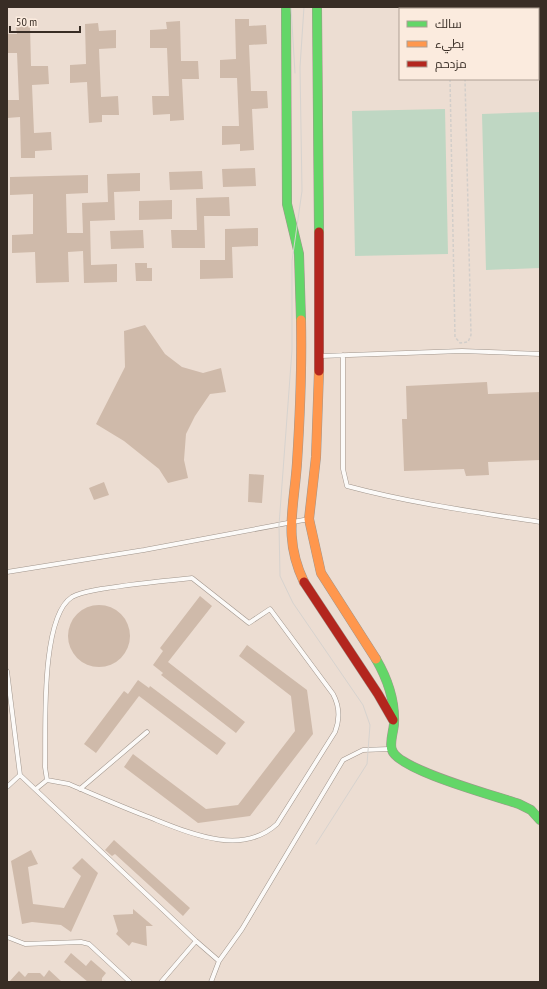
<svg xmlns="http://www.w3.org/2000/svg" width="547" height="989" font-family="'PT Sans Narrow',Cairo,sans-serif">
<style>
.green{fill:#bfd7c3}
.building{fill:#cfbaaa}
.lines{fill:none;stroke-linecap:round;stroke-linejoin:round}
.lane-casing{stroke:#a0958c;stroke-width:5}
.fast-casing{stroke:#a0958c;stroke-width:10}
.slow-casing{stroke:#a0958c;stroke-width:10}
.jam-casing{stroke:#a0958c;stroke-width:10}
.path{stroke:#d2ceca;stroke-width:1.5;stroke-dasharray:3 2;stroke-linecap:butt}
.lane{stroke:#fcfaf8;stroke-width:4}
.fast{stroke:#63d668;stroke-width:9}
.slow{stroke:#ff974d;stroke-width:9}
.jam{stroke:#b3261e;stroke-width:9}
.tram{stroke:#d7d3cf;stroke-width:1}
</style>
<rect width="100%" height="100%" fill="#ecddd2"/>
<!-- green -->
<path class="green" d="M445,109l3,145 -93,2 -3,-145z
M540,112v156l-54,2 -4,-156z"/>
<!-- building -->
<path class="building" d="M235,19h14v7l17,-1 1,19 -18,1 2,46h16l1,17 -16,1 2,41 -14,1v-7l-18,1v-19h17l-2,-48h-17v-18l16,-1z
M180,21l1,40h17l1,18h-17l2,41 -14,1v-7l-17,1 -1,-19h17l-2,-48h-17v-18l17,-1 -1,-7z
M98,23l1,8 17,-1v18l-17,1 2,48 17,-1 1,19h-17v7l-13,1 -2,-41 -17,1v-18l16,-1 -1,-40z
M30,26l1,40h17l1,18 -17,1 2,48 17,-1 1,18 -17,1v7h-14l-1,-41 -13,1v-18h12l-2,-47h-10v-19h10l-1,-7z
M255,168l1,18 -33,1 -1,-18z
M202,171l1,18 -33,1 -1,-18z
M140,173v18l-26,1 1,28 -25,1 1,44 26,-1v18l-33,1 -1,-32 -15,1 1,30 -33,1 -1,-31 -23,1v-18l21,-1v-40l-23,1v-18l78,-2v18l-22,1 1,39h16l-1,-30 26,-1 -1,-28z
M229,197l1,19h-26l1,32h-33l-1,-18h26l-1,-32z
M172,200v19l-33,1v-19z
M258,228v18l-26,1 1,31 -33,1v-19h25v-31z
M143,230l1,18 -33,1 -1,-18z
M135,263h12v5h5v13h-16z
M145,325l20,29 17,13 21,6 18,-5 5,24 -16,2 -15,22 -9,18 -2,26 4,18 -20,5 -9,-14 -35,-28 -28,-17 29,-57 -1,-36z
M487,382l1,12 52,-2v68l-52,2 1,13 -23,1 -2,-7 -60,2 -2,-52h5l-1,-33z
M249,474l15,1 -2,28 -14,-1z
M104,482l5,13 -15,5 -5,-12z
M200,596l12,10 -44,56 77,60 -9,11 -75,-58 2,-2 -10,-8 10,-14 -3,-3z
M68 636a31 31 0 1 1 62 0a31 31 0 1 1-62 0Z
M247,645l60,45 6,44 -63,82 -52,7 -74,-56 9,-13 73,55 32,-4 57,-74 -4,-35 -52,-40z
M138,680l11,8 1,-2 76,57 -9,12 -78,-59 -43,57 -12,-9 40,-53 4,3z
M114,840l76,68 -7,8 -68,-62 -3,2 -7,-6z
M31,850l7,14 -10,3 5,37 31,4 17,-32 -9,-8 10,-10 16,15 -27,59 -10,-7 -29,-3 -10,2 -11,-63z
M133,909l20,17h-7l1,20 -15,-4 -3,4 -13,-12 2,-3 -5,-16 20,-1z
M71,953l15,13 5,-6 15,13 -4,5v4h-14l-24,-20z
M49,970l13,12h-53l10,-11 6,6 3,-4h12l4,4z"/>
<g class="lines">
<!-- lane casing -->
<g class="lane-casing">
<path id="lane" d="M343,355v114l4,17c63,17 128,26 193,36
M321,356l141,-5 78,3
M7,572l137,-22 165,-31
M7,671l13,104
M7,787l13,-12 176,166 23,20
M36,789l11,-9 22,4c26,11 51,22 77,32 39,15 94,42 131,8l58,-92c5,-13 5,-25 -2,-38l-63,-85 -21,14 -57,-45c-30,3 -61,6 -91,11 -9,2 -20,3 -29,8 -32,20 -26,133 -27,170l2,13
M80,789l67,-57
M7,937l18,7 56,-2 8,2 41,38
M161,982l35,-41
M211,982l8,-21 23,-32 101,-169 20,-10 26,-1"/>
</g>
<!-- fast casing -->
<g class="fast-casing">
<path id="fast" d="M286,7l1,197 12,50 2,66
M317,7l2,225
M376,659c11,19 19,42 18,64 0,7 -5,20 -2,27 6,20 104,46 127,54l12,6 9,10"/>
</g>
<!-- slow casing -->
<g class="slow-casing">
<path id="slow" d="M301,320c1,48 -1,96 -4,143 -3,45 -14,75 7,119
M319,371l-3,86 -7,62 12,54 55,86"/>
</g>
<!-- jam casing -->
<g class="jam-casing">
<path id="jam" d="M319,232v139
M304,582l74,112 15,26"/>
</g>
<!-- path -->
<path class="path" d="M378,7h22
M449,7v2
M463,7v2
M450,79l5,258 5,6 8,-1 3,-7 -6,-256"/>
<!-- lane -->
<use href="#lane" class="lane"/>
<!-- fast -->
<use href="#fast" class="fast"/>
<!-- slow -->
<use href="#slow" class="slow"/>
<!-- jam -->
<use href="#jam" class="jam"/>
<!-- tram -->
<path class="tram" d="M291,7l4,66
M304,7l-4,60 2,124 -10,70v89l-13,175 1,51 13,27 70,102 7,20 -3,39 -51,80"/>
</g>
<!-- border -->
<rect width="547" height="989" fill="none" stroke="#382d25" stroke-width="16"/>
<!-- legend -->
<rect x="399" y="8" width="140" height="72" fill="#fbebde" stroke="#ad9f94"/>
<rect x="407" y="21" width="20" height="6" fill="#63d668" stroke="#ad9f94"/>
<text x="435" y="28" font-size="12" fill="#382d25">سالك</text>
<rect x="407" y="41" width="20" height="6" fill="#ff974d" stroke="#ad9f94"/>
<text x="435" y="48" font-size="12" fill="#382d25">بطيء</text>
<rect x="407" y="61" width="20" height="6" fill="#b3261e" stroke="#ad9f94"/>
<text x="435" y="68" font-size="12" fill="#382d25">مزدحم</text>
<!-- scale -->
<path d="M10 26v6h70v-6" fill="none" stroke="#382d25" stroke-width="2"/>
<text x="16" y="26" font-size="12" fill="#382d25" stroke="#fbebde" stroke-width="3" paint-order="stroke">50 m</text>
</svg>
